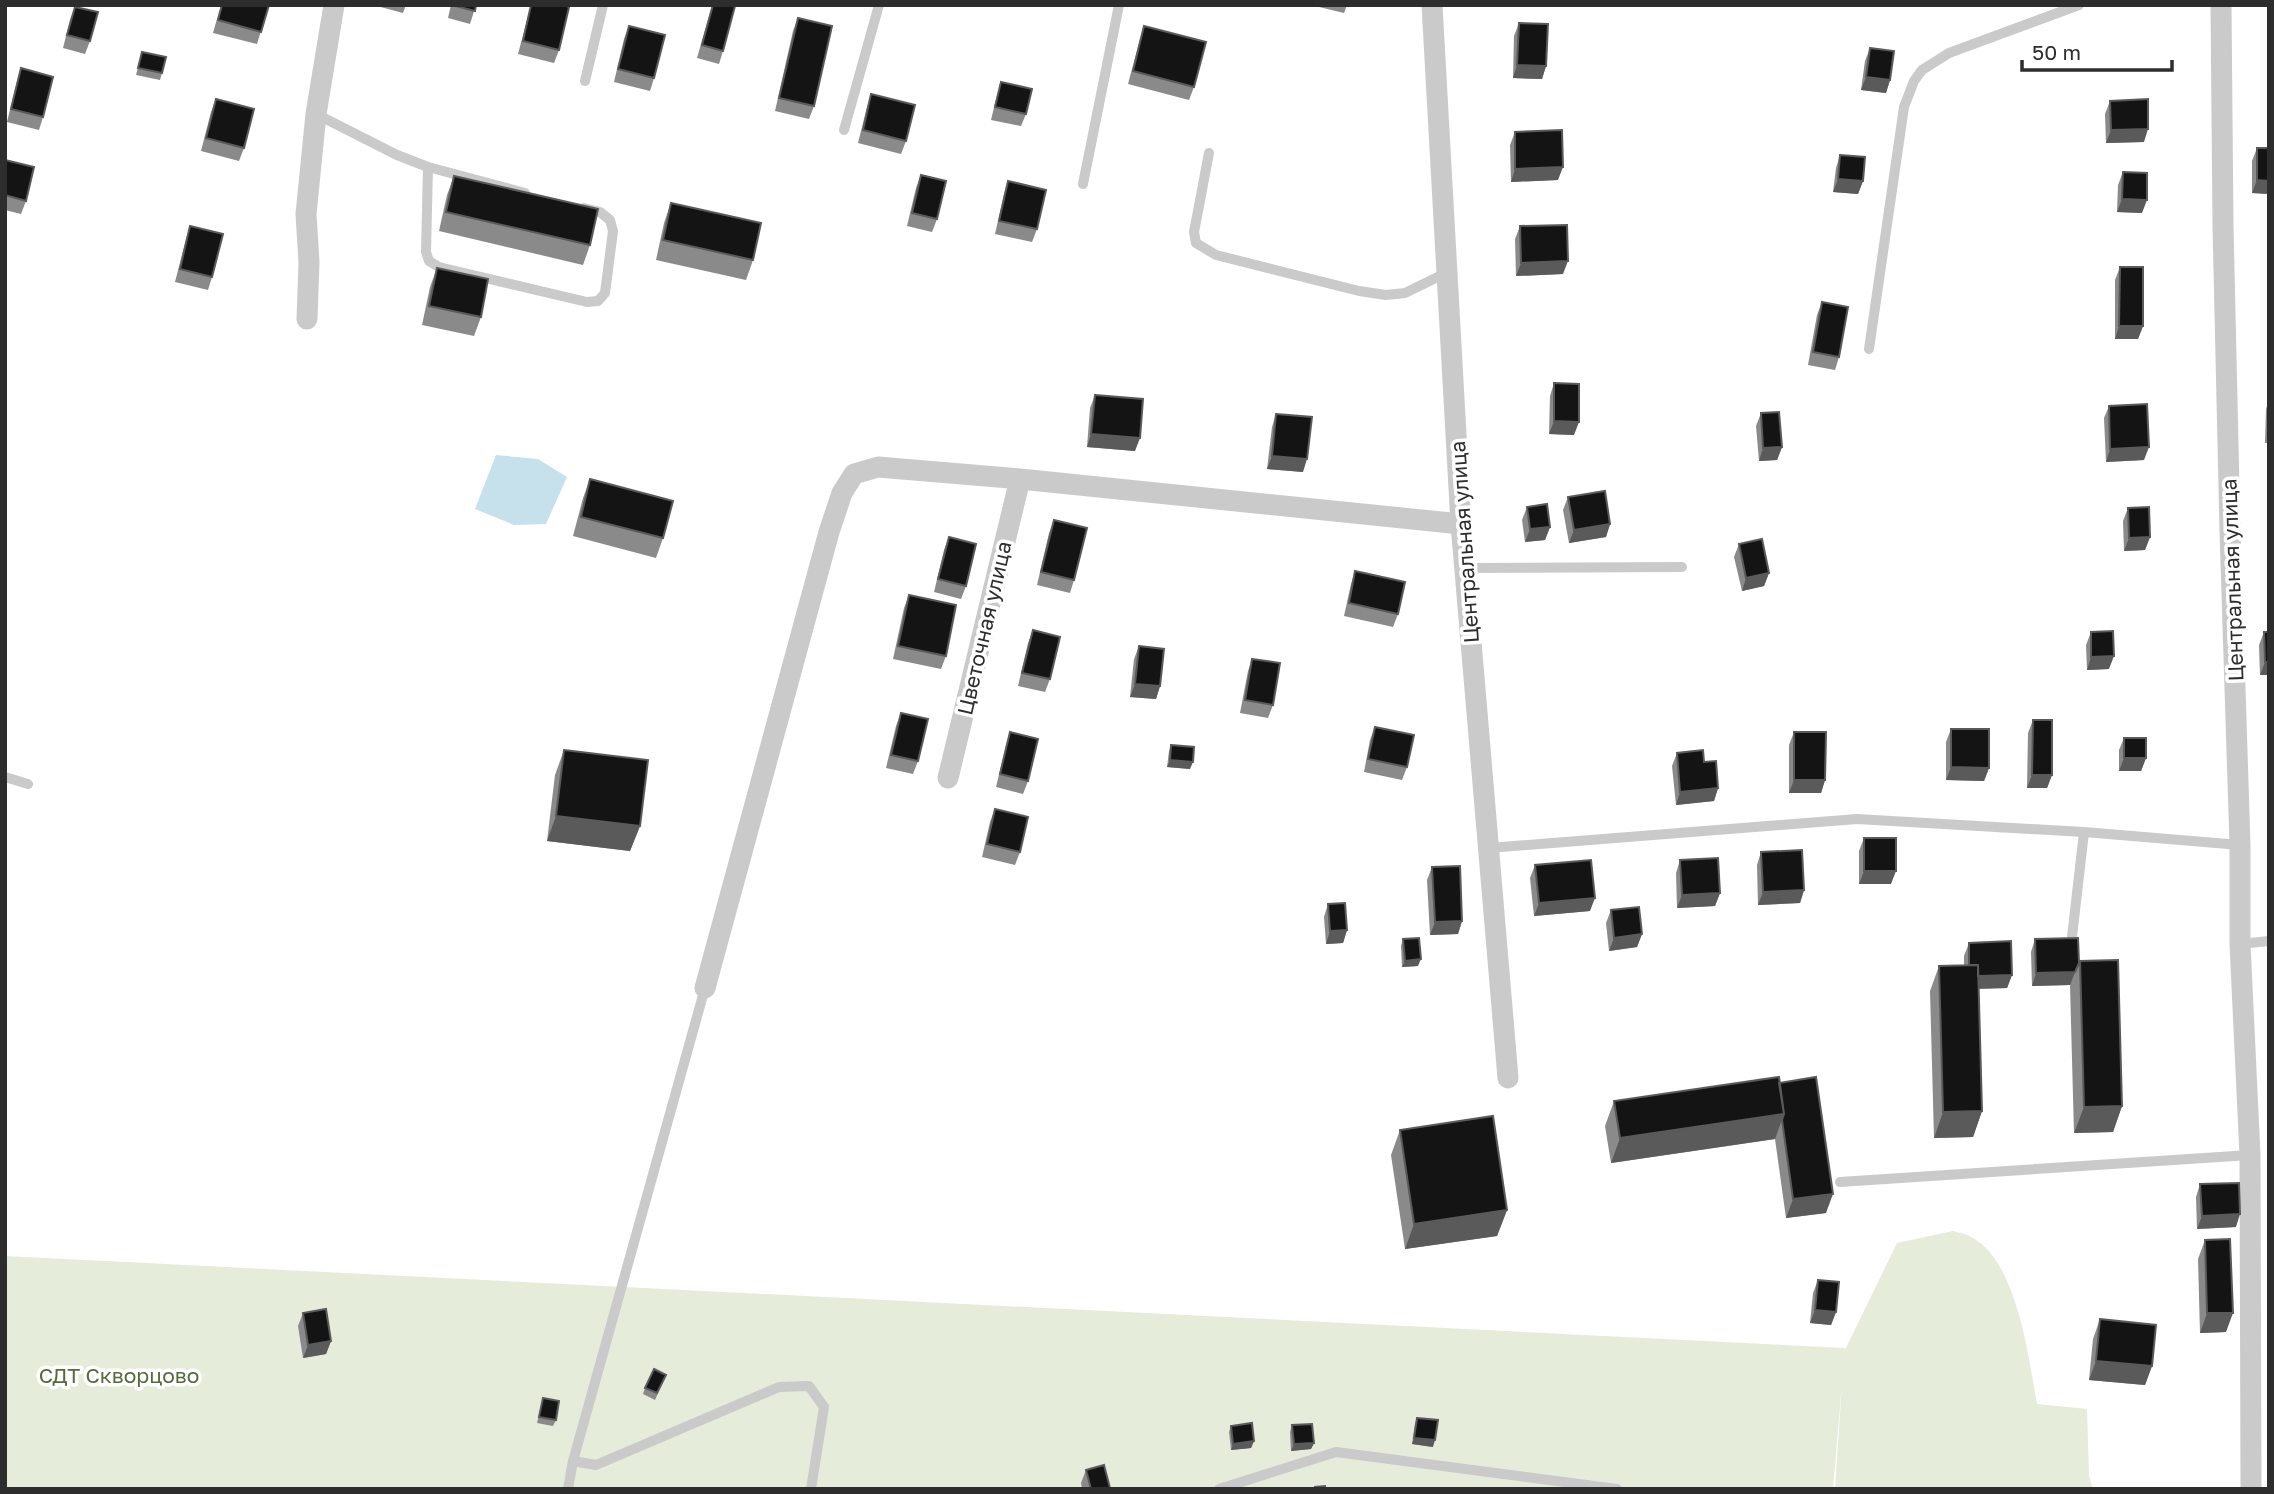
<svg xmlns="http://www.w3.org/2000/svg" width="2274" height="1494" font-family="'Golos Text',sans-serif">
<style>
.green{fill:#e5ecda}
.water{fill:#c6e0ec}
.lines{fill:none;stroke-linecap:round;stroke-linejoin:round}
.service{stroke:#cacaca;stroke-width:10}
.minor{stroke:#cacaca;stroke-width:21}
.wall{fill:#8a8a8a}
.shaded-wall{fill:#5a5a5a}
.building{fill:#141414;stroke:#5a5a5a;stroke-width:2}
.labels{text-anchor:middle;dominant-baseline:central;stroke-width:7;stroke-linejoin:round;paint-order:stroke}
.street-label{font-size:21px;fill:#2d2d2d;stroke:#fff}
.park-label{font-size:21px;fill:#546a39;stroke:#fff}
</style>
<rect width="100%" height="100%" fill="#fff"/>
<!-- green -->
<path class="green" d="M1953,1231c6,2 14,3 20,7 44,24 56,121 64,166l50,5 2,67 4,13h-258l7,-106 -9,106h-1828v-233l1840,92v2l52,-107z"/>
<!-- water -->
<path class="water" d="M496,455l42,4 29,18 -21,47 -32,1 -39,-16z"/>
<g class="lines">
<!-- service -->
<path class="service" d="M585,81l18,-76
M316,114l81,41 31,12 97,26
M844,130l35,-125
M1209,153l-15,79 2,11 20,12 143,36 27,4 19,-2 41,-20
M428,167l-2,85 3,9 10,6 148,35 11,-1 7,-8 8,-62 -3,-11 -10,-8 -16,-4
M1083,184l36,-179
M1869,349l35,-242 10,-26 8,-11 27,-17 130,-48
M1465,568l217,-1
M5,777l23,7
M1489,848l368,-29 227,13 156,13
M2072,937l12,-105
M2240,944l29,-3
M1840,1182l410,-27
M573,1461l23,4 183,-78 30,-1 15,21 -13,82
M568,1489l5,-28 132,-473
M1219,1489l117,-37 281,37"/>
<!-- minor -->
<path class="minor" d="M1432,5l29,519 47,554
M2221,5l2,221 7,305 10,314v99l10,211 1,334
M307,319l2,-57 -3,-48 10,-100 18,-109
M948,778l72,-299
M705,988l124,-456 13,-39 12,-19 24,-7 142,12 441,45"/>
</g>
<!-- wall -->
<path class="wall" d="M221,5h48l-12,39 -44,-11z
M373,5h33l-3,8z
M451,5h25l-6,19 -22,-6z
M531,5h33l-5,45 -5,13 -36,-9z
M712,5l11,46 -4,13 -22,-6z
M1315,5h32l-3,8 -29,-7z
M75,7l15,34 -5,13 -22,-6 7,-28z
M798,18l16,88 -5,13 -34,-8 18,-80z
M1519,23l27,43 -4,13 -29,-1 1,-42z
M629,26l25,52 -4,13 -36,-9 10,-43z
M1144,26l50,61 -5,13 -61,-16 12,-45z
M1870,48l20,32 -4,13 -25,-3 4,-29z
M142,52l20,21 -2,7 -24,-5z
M21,68l22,49 -4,13 -32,-8 10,-41z
M1001,82l25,32 -5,12 -30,-6 6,-25z
M871,94l35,47 -5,13 -43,-11 9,-36z
M216,99l28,49 -5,13 -38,-10 10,-39z
M2110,101l34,41 -38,1 -1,-29z
M1515,132l43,48 -47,2 -1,-37z
M2257,148h12v46l-17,-1v-32z
M1840,155l23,26 -5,13 -25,-2 3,-24z
M5,160l21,41 -5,13 -16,-4z
M2123,172l19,41 -25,-1 1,-27z
M921,175l16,44 -5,13 -25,-6 9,-38z
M454,176l136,69 -7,20 -144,-34 8,-36z
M1008,181l29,48 -5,13 -37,-8 9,-40z
M671,203l82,57 -7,20 -90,-20 8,-37z
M190,226l22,51 -4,13 -33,-8 11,-43z
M1520,226l43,48 -47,2 -1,-37z
M2120,267l23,59 -5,13h-23v-59z
M437,268l44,49 -7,19 -52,-11 8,-38z
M1822,302l17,55 -4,13 -27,-5 9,-50z
M1554,383l20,52 -25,-1 1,-38z
M1095,395l40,56 -48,-4 3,-39z
M2269,401v42h-4l1,-34z
M2109,406l35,54 -38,2 -2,-44z
M1761,413l21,34 -5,13 -18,1 -3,-35z
M1276,414l27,58 -36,-3 5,-42z
M590,479l73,59 -7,20 -83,-22 10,-38z
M1568,497l42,27 -4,13 -37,6 -6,-33z
M1527,507l23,20 -5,13 -20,2 -3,-22z
M2128,508l22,29 -5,13 -21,1 -1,-30z
M1054,520l20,60 -4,13 -33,-8 12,-52z
M949,537l17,49 -5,13 -27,-7 10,-42z
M1739,544l30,29 -5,13 -22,5 -8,-34z
M1355,571l43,43 -5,13 -49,-11 7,-32z
M909,595l37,61 -5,13 -48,-10 11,-51z
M1033,630l17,49 -5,13 -27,-6 10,-43z
M2091,632l18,37 -22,1 -1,-25z
M2264,632h5v43h-9l-1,-30z
M1139,646l21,40 -4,13 -26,-2 4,-38z
M1252,659l21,46 -5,13 -28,-5 8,-42z
M901,713l17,48 -5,13 -27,-6 10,-42z
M2033,720l19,55 -5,13h-20l1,-55z
M1375,727l32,40 -5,13 -38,-8 6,-32z
M1951,729l38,39 -5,13 -38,-1v-38z
M1010,732l18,49 -5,13 -27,-7 10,-42z
M1794,732l31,48 -4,13h-32v-48z
M2124,738l22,20 -5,13h-22v-21z
M1171,745l19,24 -23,-2 2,-16z
M564,750l76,76 -10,25 -83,-10 8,-66z
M1677,753l27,9 14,26 -4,13 -38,4 -4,-39z
M995,809l25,43 -5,13 -33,-8 8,-35z
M1864,838l27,46h-32v-33z
M1761,852l43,38 -4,13 -42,2 -1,-40z
M1680,860l40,33 -5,13 -38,2 -1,-35z
M1535,865l55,46 -56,5 -4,-38z
M1432,867l30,54 -4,13 -28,1 -3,-55z
M1328,904l19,26 -4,13 -17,1 -2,-27z
M1611,910l31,24 -5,13 -28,4 -3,-28z
M1403,939l15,27 -16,1 -1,-21z
M2035,939l44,24 1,-2 42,145 -9,26 -39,1 -4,-148 -38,1 -1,-34z
M1969,943l43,32 -5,13 -28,1 3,122 -9,26 -39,1 -4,-147 9,-25 25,-1v-9z
M1779,1083l47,130 -40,5 -11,-79 -164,24 -6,-37 9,-25z
M1400,1130l107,80 -10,26 -92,13 -14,-94z
M2200,1184l36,43 -39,2 -1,-32z
M2205,1240l21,92 -26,1 -2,-74z
M1818,1280l18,32 -5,13 -21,-2 3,-30z
M303,1313l28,28 -5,13 -23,4 -5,-32z
M2100,1319l52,47 -7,19 -56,-5 4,-41z
M666,1375l-11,25 -12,-6 2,-6z
M543,1398l13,22 -3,6 -16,-3z
M1417,1418l16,29 -21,-3 3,-20z
M1292,1425l22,18 -3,6 -20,2 -1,-19z
M1231,1426l23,15 -3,7 -20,2 -2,-18z
M1086,1470l24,18 -28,1 -1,-6z"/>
<!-- shaded-wall -->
<path class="shaded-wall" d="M1517,65l29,1 -4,13 -29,-1z
M1866,77l24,3 -4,13 -25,-3z
M2148,129l-4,13 -38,1 5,-13z
M1563,167l-5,13 -47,2 4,-13z
M1838,179l25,2 -5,13 -25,-2z
M2257,180l12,1v13l-17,-1z
M2122,199l25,1 -5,13 -25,-1z
M1568,261l-5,13 -47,2 5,-13z
M2119,326h24l-5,13h-23z
M1554,421l25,1 -5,13 -25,-1z
M1091,434l49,4 -5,13 -48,-4z
M1782,447l-5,13 -18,1 4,-13z
M2149,447l-5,13 -38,2 4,-13z
M1272,456l35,3 -4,13 -36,-3z
M1610,524l-4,13 -37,6 5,-13z
M1550,527l-5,13 -20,2 5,-13z
M2150,537l-5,13 -21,1 5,-13z
M1769,573l-5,13 -22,5 4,-13z
M2114,656l-5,13 -22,1 4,-13z
M2265,662h4v13h-9z
M1135,684l25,2 -4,13 -26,-2z
M2124,758h22l-5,13h-22z
M1170,760l23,2 -3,7 -23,-2z
M1951,767l38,1 -5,13 -38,-1z
M2032,775h20l-5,13h-20z
M1794,780h31l-4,13h-32z
M1718,788l-4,13 -38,4 4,-13z
M556,816l84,10 -10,25 -83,-10z
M1864,871h32l-5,13h-32z
M1804,890l-4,13 -42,2 5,-13z
M1720,893l-5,13 -38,2 5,-13z
M1595,898l-5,13 -56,5 5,-13z
M1462,921l-4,13 -28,1 5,-13z
M1347,930l-4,13 -17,1 4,-13z
M1642,934l-5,13 -28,4 5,-13z
M1421,959l-3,7 -16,1 3,-6z
M2075,972l-5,13 -38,1 4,-13z
M2012,975l-5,13 -42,1 5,-13z
M2122,1106l-9,26 -39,1 10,-26z
M1982,1111l-9,26 -39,1 9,-26z
M1784,1114l-9,25 -164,24 9,-25z
M1833,1194l-7,19 -40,5 7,-19z
M1507,1210l-10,26 -92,13 9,-25z
M2240,1214l-4,13 -39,2 5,-13z
M1815,1310l21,2 -5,13 -21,-2z
M2207,1313h26l-7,19 -26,1z
M331,1341l-5,13 -23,4 5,-13z
M2096,1361l56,5 -7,19 -56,-5z
M1414,1438l21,2 -2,7 -21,-3z
M1254,1441l-3,7 -20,2 2,-6z
M1314,1443l-3,6 -20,2 3,-7z"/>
<!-- building -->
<path class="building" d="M222,5h47l-8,27 -43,-12z
M452,5h24l-1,6z
M531,5h33l5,2 -10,43 -36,-9z
M713,5l22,1 -12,45 -21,-6z
M75,7l23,5 -8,29 -23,-6z
M798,18l34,8 -18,80 -35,-8z
M1519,23l29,1 -2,42 -29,-1z
M629,26l36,9 -11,43 -36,-9z
M1144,26l62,16 -12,45 -61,-16z
M1870,48l24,3 -4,29 -24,-3z
M142,52l24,5 -4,16 -24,-5z
M21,68l32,9 -10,40 -32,-8z
M1001,82l31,7 -6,25 -31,-7z
M871,94l44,11 -9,36 -43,-11z
M216,99l38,10 -10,39 -38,-10z
M2148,99v30l-37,1 -1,-29z
M1562,130l1,37 -48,2v-37z
M2257,148h12v33l-12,-1z
M1840,155l25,2 -2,24 -25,-2z
M5,160l29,7 -8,34 -21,-6z
M2123,172l24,1v27l-25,-1z
M921,175l25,6 -9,38 -25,-6z
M454,176l144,33 -8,36 -144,-33z
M1008,181l38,9 -9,39 -38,-8z
M671,203l90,20 -8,37 -90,-20z
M1567,225l1,36 -47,2 -1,-37z
M190,226l33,8 -11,43 -32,-8z
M2120,267h23v59h-24z
M437,268l51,11 -7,38 -52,-11z
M1822,302l26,5 -9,50 -26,-5z
M1554,383l25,1v38l-25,-1z
M1095,395l48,4 -3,39 -49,-4z
M2147,404l2,43 -39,2 -1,-43z
M1779,412l3,35 -19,1 -2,-35z
M1276,414l36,3 -5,42 -35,-3z
M590,479l83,22 -10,37 -82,-21z
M1605,491l5,33 -36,6 -6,-33z
M1547,504l3,23 -20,2 -3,-22z
M2149,507l1,30 -21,1 -1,-30z
M1054,520l33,8 -13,52 -33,-8z
M949,537l27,7 -10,42 -28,-7z
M1762,539l7,34 -23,5 -7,-34z
M1355,571l50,11 -7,32 -49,-11z
M909,595l47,10 -10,51 -48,-10z
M1033,630l27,7 -10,42 -28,-6z
M2113,631l1,25 -23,1v-25z
M2264,632h5v30h-4z
M1139,646l25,3 -4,37 -25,-2z
M1252,659l28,4 -7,42 -28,-5z
M901,713l27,6 -10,42 -27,-6z
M2033,720h19v55h-20z
M1375,727l39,8 -7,32 -39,-8z
M1951,729h38v39l-38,-1z
M1010,732l28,7 -10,42 -28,-7z
M1794,732h32l-1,48h-31z
M2124,738h22v20h-22z
M1171,745l23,2 -1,15 -23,-2z
M564,750l84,10 -8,66 -84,-10z
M1703,750l1,12 12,-1 2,27 -38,4 -3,-39z
M995,809l33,8 -8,35 -33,-8z
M1864,838h32v33h-32z
M1802,850l2,40 -41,2 -2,-40z
M1718,858l2,35 -38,2 -2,-35z
M1591,860l4,38 -56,5 -4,-38z
M1460,866l2,55 -27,1 -3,-55z
M1345,903l2,27 -17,1 -2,-27z
M1639,907l3,27 -28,4 -3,-28z
M1419,938l2,21 -16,2 -2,-22z
M2078,938l1,25 -4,9 -39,1 -1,-34z
M2011,941l1,34 -34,1v-11h-9v-22z
M2118,960l4,146 -38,1 -4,-146z
M1978,965l4,146 -39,1 -4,-146z
M1779,1077l5,37 -164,24 -6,-37z
M1816,1077l17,117 -40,5 -11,-79 2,-6 -5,-31z
M1493,1116l14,94 -93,14 -14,-94z
M2239,1183l1,31 -38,2 -2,-32z
M2230,1239l3,74h-26l-2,-73z
M1818,1280l21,2 -3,30 -21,-2z
M326,1309l5,32 -23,4 -5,-32z
M2100,1319l56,6 -4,41 -56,-5z
M654,1369l12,6 -9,18 -12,-5z
M543,1398l16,3 -3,19 -17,-3z
M1417,1418l21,2 -3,20 -21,-2z
M1252,1423l2,18 -21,3 -2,-18z
M1312,1424l2,19 -20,1 -2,-19z
M1104,1465l6,23 -19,1 -5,-19z
M1325,1486v3h-10v-2z"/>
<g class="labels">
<!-- street labels -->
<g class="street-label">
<text transform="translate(1464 542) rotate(-94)">Центральная улица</text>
<text transform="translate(2232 580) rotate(-92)">Центральная улица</text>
<text transform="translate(984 628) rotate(-77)">Цветочная улица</text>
</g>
<!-- park labels -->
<g class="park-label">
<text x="119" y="1375">СДТ Скворцово</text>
</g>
</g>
<!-- border -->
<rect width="2274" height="1494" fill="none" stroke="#2d2d2d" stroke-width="14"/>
<!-- scale -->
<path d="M2022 60v10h150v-10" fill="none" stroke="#2d2d2d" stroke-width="3.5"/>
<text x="2032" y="60" font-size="21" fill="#2d2d2d" stroke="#ffffff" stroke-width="5" paint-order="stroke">50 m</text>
</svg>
